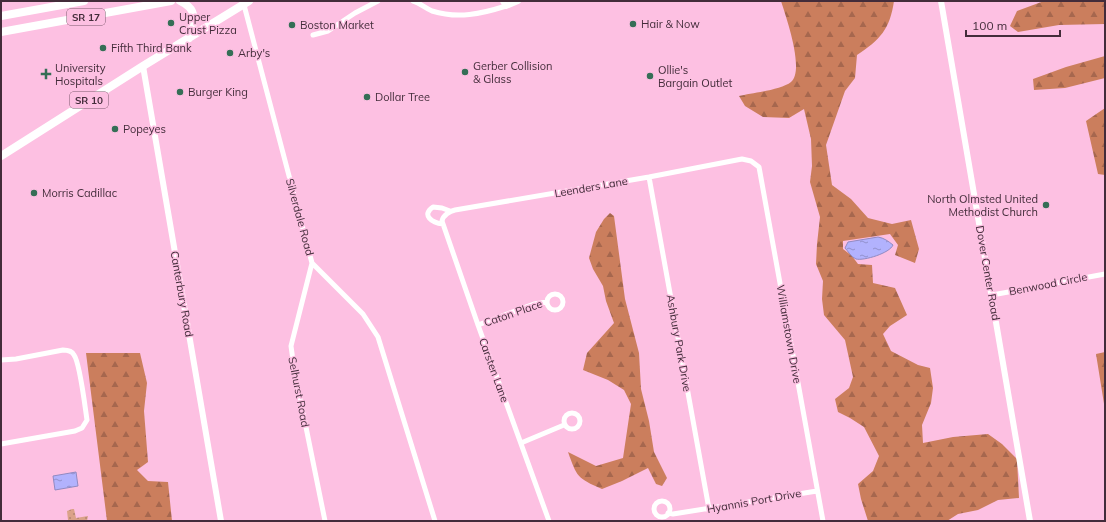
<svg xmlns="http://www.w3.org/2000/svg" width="1106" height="522" font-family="Mulish,sans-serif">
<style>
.forest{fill:url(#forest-firs)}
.park{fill:url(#park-dots)}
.water{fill:url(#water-ripples);stroke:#918ac2}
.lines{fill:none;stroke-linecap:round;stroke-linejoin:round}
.minor{stroke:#fff;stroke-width:5}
.tertiary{stroke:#fff;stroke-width:6}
.primary{stroke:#fff;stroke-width:8}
.poi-dot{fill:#356e56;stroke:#fdc0e2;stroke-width:1.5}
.labels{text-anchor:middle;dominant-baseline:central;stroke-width:3;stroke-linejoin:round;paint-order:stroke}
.shield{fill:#fdc0e2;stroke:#7b586c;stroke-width:1}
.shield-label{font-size:10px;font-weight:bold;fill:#432c3a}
.poi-label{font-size:11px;fill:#432c3a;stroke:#fdc0e2;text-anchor:start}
.street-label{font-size:11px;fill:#432c3a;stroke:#fdc0e2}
</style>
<defs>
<pattern id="forest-firs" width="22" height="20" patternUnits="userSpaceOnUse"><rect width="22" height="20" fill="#cb7e5d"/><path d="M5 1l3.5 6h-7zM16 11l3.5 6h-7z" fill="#a6674e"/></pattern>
<pattern id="park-dots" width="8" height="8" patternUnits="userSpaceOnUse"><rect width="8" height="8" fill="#dba289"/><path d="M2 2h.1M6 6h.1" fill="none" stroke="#b38471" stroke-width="1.8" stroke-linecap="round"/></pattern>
<pattern id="water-ripples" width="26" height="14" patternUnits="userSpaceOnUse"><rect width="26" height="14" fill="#b2b2fd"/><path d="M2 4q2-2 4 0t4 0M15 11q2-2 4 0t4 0" fill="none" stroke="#9291ce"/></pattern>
</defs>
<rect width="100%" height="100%" fill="#fdc0e2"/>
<!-- forest -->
<path class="forest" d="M781,1h113c-4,28 -14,39 -37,54l-2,23 -10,13 -19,54 6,40 19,14 17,19 24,6 19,-4 8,29 -4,14 -20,-8 3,-10 -8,-11 -47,7v8l9,7 6,8 14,1 1,18 22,5 12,27 -17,11 -7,8 8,17 27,14 12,3 3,20 -2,15 -9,22 1,18 30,-6 35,-3 14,10 15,15 2,39 -21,2 -20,10 -20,4 -11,7h-79l-7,-22 -3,-15 15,-13 6,-15 -15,-29 -14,-9 -12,-6 -3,-13 14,-11 4,-11 -8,-37 -21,-25 -2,-16 1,-18 -7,-17 1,-20 3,-27 -10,-35 2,-16 -1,-27 -7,-30 -15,9 -26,-1 -18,-11 -6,-10c13,-3 42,-6 52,-14 14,-12 -5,-65 -10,-81z
M1044,1h61v23l-46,1 -41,7 -8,-6 7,-15z
M1105,56v22l-40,10 -31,2 -1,-11 33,-12z
M1105,108v67l-7,-1 -12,-53z
M610,213l4,3 11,83 14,54 2,36 8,32 5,31 13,26 -5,8 -6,-2 -8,-16 -26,13 -20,8c-25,-11 -25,-12 -34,-37l28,14 27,-8 8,-54 -7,-14 -16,-10 -25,-10 4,-17 27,-30 -8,-22 -3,-15 -10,-17 -4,-11 7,-26 8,-13z
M1105,352v58l-9,-56z
M86,353h54l7,30 -3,28 4,51 -11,8 11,11 20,1 4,39h-65z"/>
<!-- park -->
<path class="park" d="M72,509h2l2,9 12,-2 -1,5h-25l6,-1 -1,-9z"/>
<!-- water -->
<path class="water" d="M878,237c6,1 10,4 15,8 -3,8 -29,16 -37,14 -5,-2 -8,-8 -11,-11l3,-6z
M76,472l2,14 -23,4 -2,-14z"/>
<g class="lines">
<!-- minor -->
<path class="minor" d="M413,1c7,2 12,7 19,10 26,8 49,3 74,-5
M244,5l68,258 51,51 15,23 57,184
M313,35l15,-4 27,-18 23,-12
M649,177l60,332
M443,224c-11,-1 -22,-9 -10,-17l9,1 8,3
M312,263l-21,83 3,22 31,153
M547 302a8 8 0 1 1 16 0a8 8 0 1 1-16 0Z
M992,295l113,-21
M478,325l56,-21 13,-2
M1,360l15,-1 47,-9c5,0 9,1 11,5 6,8 11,52 13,65l-5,8 -7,3 -74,13
M564 421a8 8 0 1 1 16 0a8 8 0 1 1-16 0Z
M521,443l43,-18
M654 509a8 8 0 1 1 16 0a8 8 0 1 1-16 0Z
M668,513l5,1 144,-23
M549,521l-71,-196 -36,-104c1,-6 8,-10 13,-11l194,-33 93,-18 9,2 8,6 64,354"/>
<!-- tertiary -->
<path class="tertiary" d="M503,1l3,5 12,-5
M941,1l89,520
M143,66l78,455"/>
<!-- primary -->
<path class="primary" d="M180,1c19,9 14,20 9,37
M1,16l83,-15
M1,32l170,-31
M1,156l142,-90 106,-65"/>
</g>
<!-- markers -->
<g class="poi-dot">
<circle cx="171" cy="23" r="4"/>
<circle cx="633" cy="24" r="4"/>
<circle cx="292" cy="25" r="4"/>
<circle cx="103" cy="48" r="4"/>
<circle cx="230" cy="53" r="4"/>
<circle cx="465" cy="72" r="4"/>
<path d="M44 68h4v4h4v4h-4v4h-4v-4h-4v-4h4z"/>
<circle cx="650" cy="76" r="4"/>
<circle cx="180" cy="92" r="4"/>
<circle cx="367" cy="97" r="4"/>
<circle cx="115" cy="129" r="4"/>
<circle cx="34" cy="193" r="4"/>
<circle cx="1046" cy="205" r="4"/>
</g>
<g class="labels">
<!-- shield labels -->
<g class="shield">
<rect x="67" y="9" width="38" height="16" rx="3"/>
<rect x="70" y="92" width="38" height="16" rx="3"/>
</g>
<g class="shield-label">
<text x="86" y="17">SR 17</text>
<text x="89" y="100">SR 10</text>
</g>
<!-- poi labels -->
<g class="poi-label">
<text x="179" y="17">Upper<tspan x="179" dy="13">Crust Pizza</tspan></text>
<text x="641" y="24">Hair &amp; Now</text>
<text x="300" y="25">Boston Market</text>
<text x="111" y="48">Fifth Third Bank</text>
<text x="238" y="53">Arby's</text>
<text x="473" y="66">Gerber Collision<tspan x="473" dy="13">&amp; Glass</tspan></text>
<text x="55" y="68">University<tspan x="55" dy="13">Hospitals</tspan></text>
<text x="658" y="70">Ollie's<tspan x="658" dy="13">Bargain Outlet</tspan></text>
<text x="188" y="92">Burger King</text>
<text x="375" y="97">Dollar Tree</text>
<text x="123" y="129">Popeyes</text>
<text x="42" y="193">Morris Cadillac</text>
<text x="1038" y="199" text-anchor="end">North Olmsted United<tspan x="1038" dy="13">Methodist Church</tspan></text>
</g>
<!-- street labels -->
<g class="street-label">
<text transform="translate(591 187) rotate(-10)">Leenders Lane</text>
<text transform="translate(300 217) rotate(75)">Silverdale Road</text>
<text transform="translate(988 273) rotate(80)">Dover Center Road</text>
<text transform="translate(1048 284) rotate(-11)">Benwood Circle</text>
<text transform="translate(182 294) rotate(80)">Canterbury Road</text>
<text transform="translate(513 313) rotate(-19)">Caton Place</text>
<text transform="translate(789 334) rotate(80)">Williamstown Drive</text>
<text transform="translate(679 343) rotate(80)">Ashbury Park Drive</text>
<text transform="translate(494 370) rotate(70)">Carsten Lane</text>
<text transform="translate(299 392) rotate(79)">Selhurst Road</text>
<text transform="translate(754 501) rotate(-10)">Hyannis Port Drive</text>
</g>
</g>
<!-- border -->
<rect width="1106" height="522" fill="none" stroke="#432c3a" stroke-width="4"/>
<!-- scale -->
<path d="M966 30v6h94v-6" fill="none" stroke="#432c3a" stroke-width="2"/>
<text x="972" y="30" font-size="12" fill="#432c3a" stroke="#fdc0e2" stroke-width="3" paint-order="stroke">100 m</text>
</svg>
